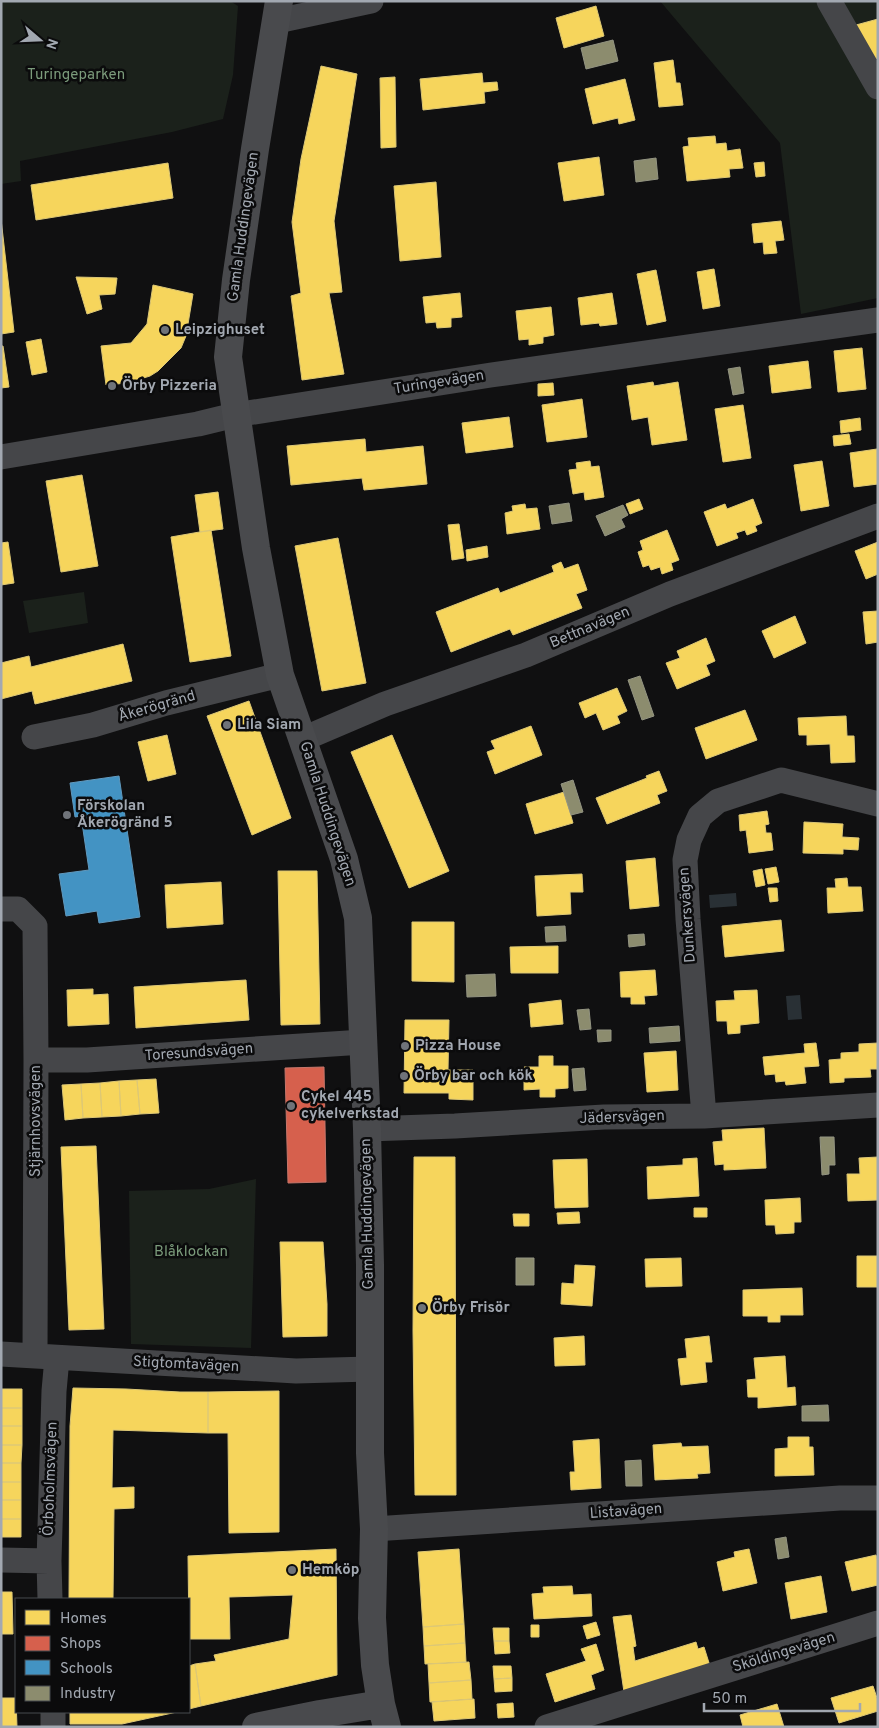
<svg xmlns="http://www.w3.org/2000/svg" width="879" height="1728" font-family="Overpass,sans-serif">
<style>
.green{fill:#1b211b}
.water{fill:#293035}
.homes{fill:#f6d55c;stroke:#ddc876}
.shops{fill:#d6604d;stroke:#c6766b}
.schools{fill:#4393c3;stroke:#6099be}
.industry{fill:#8c8c6e;stroke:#939482}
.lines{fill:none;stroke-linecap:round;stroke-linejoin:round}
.street{stroke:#454649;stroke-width:25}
.secondary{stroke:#494a4d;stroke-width:28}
.poi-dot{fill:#6f7379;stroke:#0b0b0c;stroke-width:2}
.labels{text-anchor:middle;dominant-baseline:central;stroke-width:5;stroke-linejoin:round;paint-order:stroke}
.park-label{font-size:15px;fill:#7b9b7b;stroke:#0b0b0c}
.street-label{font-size:15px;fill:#a2a8b1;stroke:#0b0b0c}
.poi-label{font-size:15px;font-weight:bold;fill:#a2a8b1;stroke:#0b0b0c;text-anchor:start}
</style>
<rect width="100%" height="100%" fill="#101011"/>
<!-- green -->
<path class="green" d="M1,1h229l8,5 -5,69 -10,44 -51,13 -152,29 1,20 -20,3z
M660,1h218v297l-77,16 -21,-171z
M84,592l4,31 -59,10 -6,-32z
M256,1179l-5,169 -120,-4 -2,-153 80,-2z"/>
<!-- water -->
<path class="water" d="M736,893l1,13 -27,2 -1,-13z
M800,995l2,24 -14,1 -2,-24z"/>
<!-- homes -->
<path class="homes" d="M596,6l8,30 -40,12 -8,-30z
M878,19v39l-12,3 -10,-36z
M673,60l3,23h4l3,22 -24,2 -5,-44z
M321,66l36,8 -23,147 8,71 -13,1 15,81 -42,6 -11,-84 10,-3 -9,-71 9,-63z
M482,73l1,10 14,-1 1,8 -14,2 1,11 -62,7 -3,-31z
M395,77l1,70 -15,1 -1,-70z
M625,79l10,41 -16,4 -1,-6 -25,6 -8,-35z
M715,136l1,8 10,-1 1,8 13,-2 3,19 -14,1 1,8 -43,4 -4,-34 6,-1 -1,-8z
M599,157l5,38 -40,6 -6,-38z
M764,162l1,14 -9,1 -2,-14z
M168,163l5,35 -137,22 -5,-35z
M436,182l5,75 -41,4 -6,-75z
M1,219l13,113 -13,2z
M781,221l3,19 -9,1 2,12 -13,1 -1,-12 -9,1 -2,-19z
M714,269l6,37 -17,3 -6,-37z
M656,270l10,51 -19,4 -10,-51z
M76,277l41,1 -2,16 -16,1 3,14 -15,5z
M153,285l40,9 -7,42 -5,12 -23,23 -8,5 -23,7 -21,2 -5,-39 30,-3 16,-19z
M460,293l2,24 -11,1v9l-14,1 -1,-6 -10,1 -3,-26z
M612,293l5,31 -17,2 -1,-3 -18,2 -3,-27z
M551,307l3,28 -11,2v6l-14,2v-6l-10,1 -3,-29z
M41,339l6,33 -15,3 -6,-33z
M1,346h2l6,41 -8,1z
M862,348l4,41 -28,3 -4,-41z
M808,361l3,27 -39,5 -3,-27z
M653,382l1,4 24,-4 9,58 -35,5 -4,-28 -16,3 -5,-34z
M553,383l1,12 -16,1v-12z
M582,399l5,38 -40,5 -5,-37z
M743,405l8,53 -28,4 -8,-53z
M509,417l4,30 -47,6 -4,-30z
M860,418l1,12 -20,3 -1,-12z
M849,434l2,10 -17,2 -1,-10z
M365,439l1,13 57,-6 4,38 -63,6 -2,-12 -71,7 -4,-39z
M877,449l1,35 -24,3 -4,-34z
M590,461l1,6 8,-1 5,31 -19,3 -1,-8 -11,2 -4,-24 8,-1 -1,-6z
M822,461l7,45 -28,5 -7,-46z
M82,475l16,91 -37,6 -15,-91z
M218,492l5,37 -23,3 -5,-37z
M639,499l4,10 -13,5 -4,-10z
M753,499l9,24 -7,3 2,5 -10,4 -2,-5 -9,3 2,5 -21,8 -13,-34 21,-8 2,5z
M525,504l1,5 11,-1 3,21 -33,5 -2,-21 8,-2 -1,-5z
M459,524l5,34 -12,2 -4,-35z
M211,530l20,126 -41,6 -19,-125z
M667,530l12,30 -8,3 2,7 -11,4 -2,-7 -9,3 -2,-5 -6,2 -5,-15 5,-2 -3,-9z
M338,538l28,145 -44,8 -27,-145z
M8,542l6,41 -13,2v-42z
M878,542v32l-12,5 -11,-28z
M487,546l1,11 -21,4 -1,-11z
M561,562l3,7 14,-5 9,26 -11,4 6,14 -69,27 -3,-6 -59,23 -15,-40 62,-24 2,5 54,-21 -2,-6z
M878,611v31l-12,2 -3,-32z
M795,616l11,27 -32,15 -12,-27z
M706,638l9,23 -9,4 4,10 -33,14 -11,-26 14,-5 -3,-7z
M123,644l9,37 -97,23 -3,-13 -31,8v-36l28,-7 2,11z
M617,688l10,23 -10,5 3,7 -17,7 -7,-17 -11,5 -6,-15z
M249,701l42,117 -39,17 -45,-119z
M745,710l12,30 -51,19 -11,-31z
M846,716l1,20h7l1,26 -24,1 -1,-19 -23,1v-10h-8l-1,-17z
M531,726l11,29 -47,19 -8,-22 8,-3 -4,-8z
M167,735l9,39 -28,7 -10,-39z
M392,735l57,136 -40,17 -58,-136z
M659,771l8,20 -10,4 3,8 -53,21 -11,-26 51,-20 -1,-2z
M564,792l9,31 -38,11 -9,-30z
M767,811l2,13 -4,1 1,8h5l2,17 -24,3 -3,-23 -6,1 -1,-16z
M804,822l39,2 -1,13 17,1 -1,12 -15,-1v5l-40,-1z
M655,858l4,48 -29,3 -4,-48z
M776,867l3,15 -11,2 -3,-15z
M762,869l3,16 -9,2 -3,-16z
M278,871h39l3,153 -39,1z
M582,874l1,18h-13l1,22 -34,2 -2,-40z
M847,878l1,9h13l2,24 -35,2 -1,-25h9l-1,-9z
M221,882l2,42 -56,4 -2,-43z
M768,888h9l1,13 -8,1z
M781,920l3,31 -59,6 -3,-31z
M412,922h42v60l-42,-1z
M558,946v27h-47l-1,-26z
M655,970l2,25 -13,1 1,8h-14v-7h-10l-1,-25z
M246,980l3,40 -113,8 -2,-41z
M93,989v6l15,-1 1,30 -41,2 -1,-36z
M757,990l2,33 -19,2v8l-12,1 -1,-13h-10l-1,-20 19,-1 -1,-9z
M561,1000l2,24 -32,3 -2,-23z
M405,1020h44l-1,50h25v30l-24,-1v-6h-45z
M816,1043l3,23 -15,1 2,16 -20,2 -1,-4 -9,1 -1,-8 -10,1 -2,-18 42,-4 -1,-9z
M878,1043v26h-8l1,8 -27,1v4l-14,1 -1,-23 12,-1v-6l18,-1v-8z
M676,1051l2,39 -31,2 -3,-39z
M539,1056h14v10h15v22l-13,1v8h-15v-8l-16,1v-23h15z
M156,1079l3,34 -19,1 -3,-34z
M137,1080l3,34 -19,2 -2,-35z
M119,1081l2,35 -19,1 -2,-34z
M100,1083l2,34 -19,1 -2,-34z
M81,1084l2,34 -18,2 -3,-35z
M764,1128l2,40 -42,2v-6l-9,1 -2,-23 10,-1 -1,-11z
M96,1146l8,183 -35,1 -8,-183z
M414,1157h41l1,338h-41l-2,-164z
M878,1157v43l-30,1 -1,-27h13l-1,-16z
M697,1158l2,38 -51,3 -1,-32 36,-2v-6z
M587,1159l1,48 -33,1 -2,-48z
M800,1198l1,24h-7v11l-18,1 -1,-9h-9l-1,-25z
M694,1208h13v9h-13z
M579,1212l1,11 -22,1 -1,-11z
M513,1214h16v12h-15z
M280,1242h43l4,62v32l-44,1z
M857,1256h21v31h-21z
M681,1258l1,28 -36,1 -1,-28z
M575,1265l20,1 -3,40 -31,-2 1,-21 12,1z
M802,1288l1,27h-23v7h-12v-6h-25v-26z
M584,1336l1,29 -30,1 -1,-28z
M709,1336l3,26h-7l2,20 -26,3 -3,-26 9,-1 -2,-19z
M785,1356l2,32 8,-1 1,18 -38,3v-11h-10l-1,-17 9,-1 -2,-21z
M73,1388l53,1 54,3h28v41l-95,-3 -1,58 22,-1v21l-20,1 -1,90h-44l1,-173z
M1,1389h21v19h-21z
M279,1391v141l-50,1 -1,-100h-20v-41z
M1,1408h21v18h-21z
M1,1426h21v19h-21z
M788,1437h21v10h4l1,28 -39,1v-27l13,-1z
M599,1439l2,49 -30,2 -1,-18h5l-2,-31z
M681,1443l1,4 26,-1 2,27 -13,1 1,4 -43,2 -2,-35z
M1,1445h21l-1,18h-20z
M1,1463h20v19h-20z
M1,1482h20v18h-20z
M1,1500h20v19h-20z
M1,1519h20v18h-20z
M336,1549l1,126 -136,31 -6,-42 21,-3 -2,-6 75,-16 4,-44 -64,2 1,42h-41l-1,-83z
M459,1549l5,75 -41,3 -5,-75z
M749,1549l8,34 -34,8 -6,-29 18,-5 -1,-5z
M876,1555l2,8v22l-26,6 -7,-29z
M821,1576l6,36 -36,7 -6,-36z
M572,1586l1,9 18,-1 1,22 -58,3 -2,-25 12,-1 -1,-6z
M1,1592h11l1,42h-12z
M631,1615l5,31 -3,1 2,14 61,-19 2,7 6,-2 6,19 -86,26 -11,-75z
M596,1622l4,13 -13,4 -4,-13z
M464,1624l1,19 -41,3 -1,-19z
M531,1625h8v12h-8z
M493,1628h16v13h-15z
M494,1641h15l1,12 -15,1z
M465,1643l1,19 -41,2 -1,-18z
M596,1644l8,26 -13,5 4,14 -40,13 -9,-28 40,-13 -5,-12z
M469,1662l2,18 -42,3 -1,-19z
M195,1664l6,42 -12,3v-43z
M493,1666h18l1,12 -18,1z
M512,1678v13l-17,1 -1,-13z
M471,1680l1,19 -42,3 -1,-19z
M873,1686l5,15v10l-39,12 -8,-25z
M1,1698h15l1,29h-16z
M474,1699l1,19 -41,3 -2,-19z
M513,1703l1,14 -16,1 -1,-14z
M777,1704l7,23h-41l-3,-12z
M70,1712h107l-55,12h-52z"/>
<!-- shops -->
<path class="shops" d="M324,1067l2,115 -38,1 -3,-115z"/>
<!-- schools -->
<path class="schools" d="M119,776l21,141 -41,6 -2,-12 -31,5 -7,-42 30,-4 -8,-54 -6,1 -5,-34z"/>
<!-- industry -->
<path class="industry" d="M613,40l5,21 -32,8 -5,-21z
M656,158l2,21 -22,3 -2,-21z
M740,367l4,26 -11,2 -5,-26z
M569,503l3,18 -20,3 -3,-18z
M623,505l5,10 -7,4 4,8 -20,9 -9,-20z
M640,676l14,40 -12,4 -14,-40z
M573,780l10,32 -12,3 -10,-31z
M565,926l1,15 -20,1 -1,-15z
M644,934l1,11 -16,2 -1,-12z
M495,974l1,22 -29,1 -1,-22z
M589,1009l2,20 -11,1 -3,-20z
M679,1026l1,15 -30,2 -1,-15z
M597,1030h14v11l-13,1z
M584,1068l2,22 -12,1 -2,-22z
M820,1137h14l1,28h-6v9l-7,1z
M516,1258h18v27h-18z
M828,1405l1,16h-27v-15z
M641,1460l1,26h-16l-1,-25z
M786,1537l3,20 -11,2 -3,-20z"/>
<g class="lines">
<!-- street -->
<path class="street" d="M829,1l49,86
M277,21l94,-20
M1,457l197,-33 37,-9 256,-40 387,-55
M34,737l59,-12 73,-22 114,-28
M303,739l82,-35 141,-49 144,-61 208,-78
M1,909h17l17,17 1,134 -1,296
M36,1060h51l276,-18
M704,1116l-16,-197 -3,-59 4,-20 11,-24 18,-15 63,-21 97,24
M367,1129l88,-3 149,-9 100,-1 174,-11
M1,1354l295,17 74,-2
M374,1529l466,-31h38
M1,1560l48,1
M50,1599l-1,-38 5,-170 3,-33
M53,1712v15
M547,1727l331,-104"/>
<!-- secondary -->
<path class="secondary" d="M279,1l-24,148 -19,131 -8,77 28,191 24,127 64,184 14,59 9,211 3,136v188l4,76 -2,89 3,47 6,39 6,23
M256,1727l64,-13 61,-10"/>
</g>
<!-- markers -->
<g class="poi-dot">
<circle cx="165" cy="330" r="5"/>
<circle cx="112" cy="386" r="5"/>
<circle cx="227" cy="725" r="5"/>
<circle cx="67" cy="815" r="5"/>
<circle cx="405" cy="1046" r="5"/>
<circle cx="404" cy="1076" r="5"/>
<circle cx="291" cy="1106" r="5"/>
<circle cx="422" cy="1308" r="5"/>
<circle cx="292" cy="1570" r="5"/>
</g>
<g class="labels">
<!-- park labels -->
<g class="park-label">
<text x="76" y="75">Turingeparken</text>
<text x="191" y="1252">Blåklockan</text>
</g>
<!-- street labels -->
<g class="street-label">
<text transform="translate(244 227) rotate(-82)">Gamla Huddingevägen</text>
<text transform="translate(439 383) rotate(-9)">Turingevägen</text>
<text transform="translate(590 628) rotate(-23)">Bettnavägen</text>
<text transform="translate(157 707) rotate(-16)">Åkerögränd</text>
<text transform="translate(327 814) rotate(72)">Gamla Huddingevägen</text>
<text transform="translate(688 915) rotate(-94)">Dunkersvägen</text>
<text transform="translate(199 1053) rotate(-4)">Toresundsvägen</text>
<text transform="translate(622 1118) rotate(-2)">Jädersvägen</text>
<text transform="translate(36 1121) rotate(-90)">Stjärnhovsvägen</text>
<text transform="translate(368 1214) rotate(-91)">Gamla Huddingevägen</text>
<text transform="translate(186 1365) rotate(3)">Stigtomtavägen</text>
<text transform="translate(51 1479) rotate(-88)">Örboholmsvägen</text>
<text transform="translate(626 1512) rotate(-4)">Listavägen</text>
<text transform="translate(784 1653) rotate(-17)">Sköldingevägen</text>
</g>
<!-- poi labels -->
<g class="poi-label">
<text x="175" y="330">Leipzighuset</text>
<text x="122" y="386">Örby Pizzeria</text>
<text x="237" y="725">Lila Siam</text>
<text x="77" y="806">Förskolan<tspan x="77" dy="17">Åkerögränd 5</tspan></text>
<text x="415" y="1046">Pizza House</text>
<text x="414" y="1076">Örby bar och kök</text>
<text x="301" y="1097">Cykel 445<tspan x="301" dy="17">cykelverkstad</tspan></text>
<text x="432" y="1308">Örby Frisör</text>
<text x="302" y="1570">Hemköp</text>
</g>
</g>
<!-- border -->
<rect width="879" height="1728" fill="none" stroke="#a2a8b1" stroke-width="5"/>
<!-- legend -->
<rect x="15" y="1598" width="175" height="115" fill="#0b0b0c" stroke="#474a4e"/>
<rect x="25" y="1610" width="25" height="15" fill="#f6d55c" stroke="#474a4e"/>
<text x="60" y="1623" font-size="15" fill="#a2a8b1">Homes</text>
<rect x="25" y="1636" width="25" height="15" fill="#d6604d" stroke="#474a4e"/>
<text x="60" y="1648" font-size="15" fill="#a2a8b1">Shops</text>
<rect x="25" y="1660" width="25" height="15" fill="#4393c3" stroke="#474a4e"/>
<text x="60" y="1673" font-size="15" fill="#a2a8b1">Schools</text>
<rect x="25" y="1686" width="25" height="15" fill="#8c8c6e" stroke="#474a4e"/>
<text x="60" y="1698" font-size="15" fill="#a2a8b1">Industry</text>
<!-- north arrow -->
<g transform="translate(40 40) rotate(109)" stroke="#0b0b0c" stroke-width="4" paint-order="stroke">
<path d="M0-4L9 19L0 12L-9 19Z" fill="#a2a8b1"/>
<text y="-8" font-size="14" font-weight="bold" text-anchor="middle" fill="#a2a8b1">N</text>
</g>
<!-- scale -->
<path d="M704 1703v8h156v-8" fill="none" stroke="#a2a8b1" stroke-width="2.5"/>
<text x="712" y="1703" font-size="15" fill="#a2a8b1" stroke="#0b0b0c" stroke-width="4" paint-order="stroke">50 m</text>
</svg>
